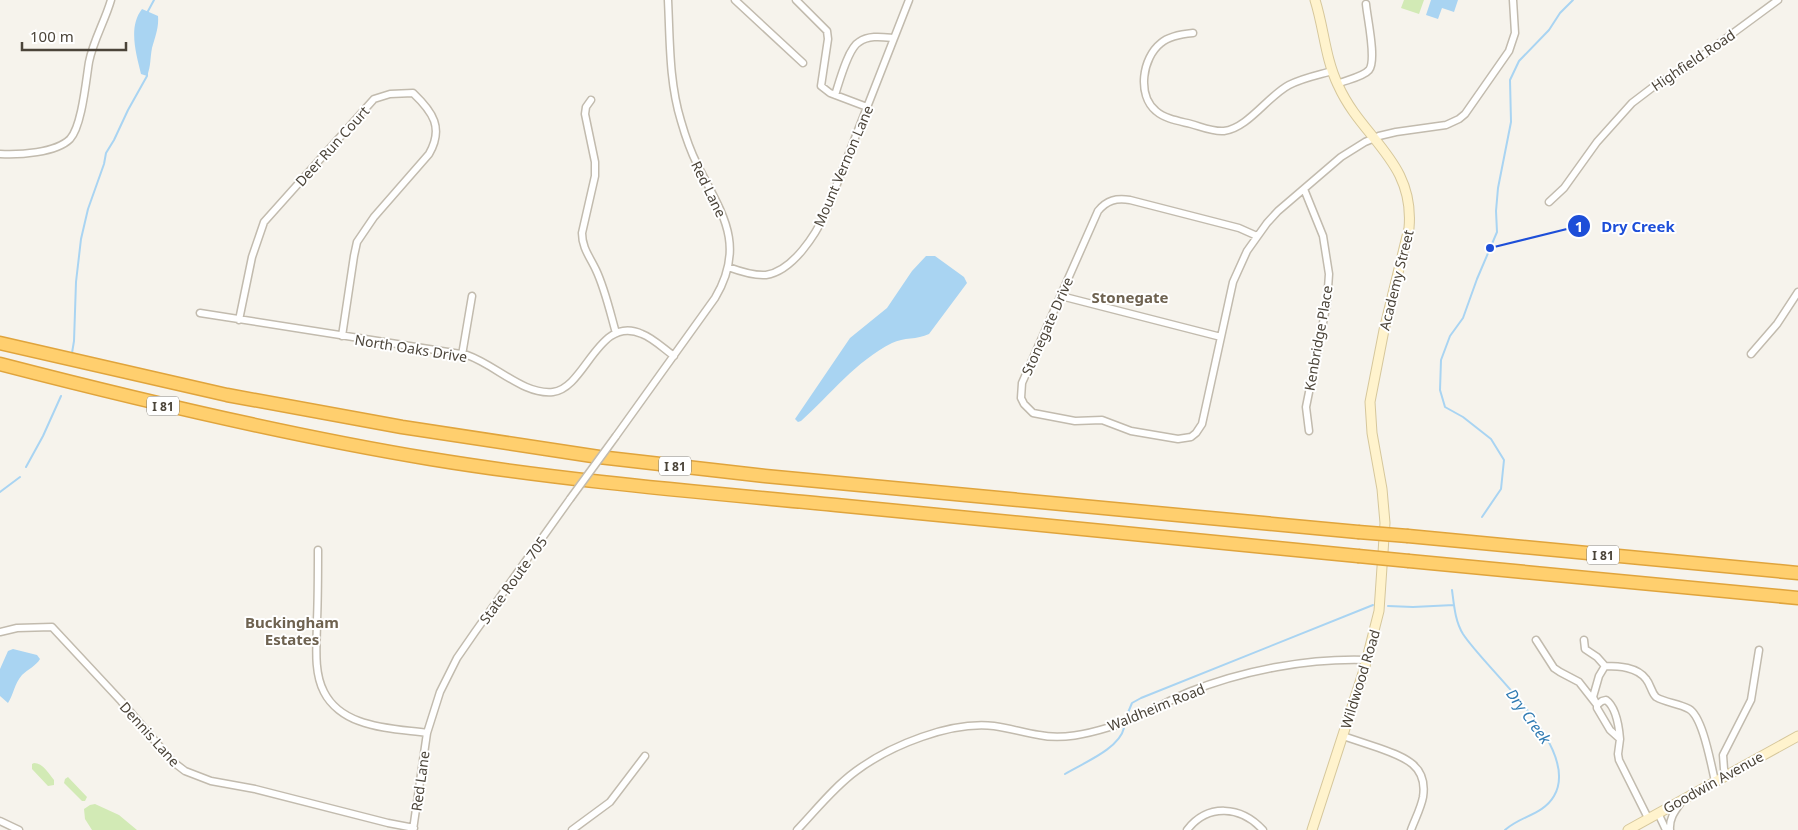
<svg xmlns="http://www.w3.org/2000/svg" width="1798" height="830" font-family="'Noto Sans',sans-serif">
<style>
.green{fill:#d2eab5}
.water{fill:#a9d4f2}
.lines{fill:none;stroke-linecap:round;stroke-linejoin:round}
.stream{stroke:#a9d4f2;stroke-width:2}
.street-casing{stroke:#c2bbae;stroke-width:9}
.secondary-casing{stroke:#d6c79b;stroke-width:11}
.highway-casing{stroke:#e0a43c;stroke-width:15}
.street{stroke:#fff;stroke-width:6}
.secondary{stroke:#fff3cd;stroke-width:9}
.highway{stroke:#ffcf6e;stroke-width:12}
.street-bridge-casing{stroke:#c2bbae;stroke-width:9;stroke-linecap:butt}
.highway-bridge-casing{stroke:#e0a43c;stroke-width:15;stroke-linecap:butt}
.street-bridge{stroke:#fff;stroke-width:6}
.highway-bridge{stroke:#ffcf6e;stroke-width:12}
.labels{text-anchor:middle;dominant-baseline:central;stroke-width:4;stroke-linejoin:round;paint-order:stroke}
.shield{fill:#fff;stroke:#817c74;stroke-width:1}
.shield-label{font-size:12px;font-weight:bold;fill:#4b4439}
.street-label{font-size:14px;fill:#4b4439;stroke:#fff}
.neighbourhood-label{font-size:15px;font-weight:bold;fill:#6e6250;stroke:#fff}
.water-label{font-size:15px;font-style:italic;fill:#2e7ab2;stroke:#fff}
.leader{fill:none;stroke:#1d4ed8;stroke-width:2}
.callout-dot{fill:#1d4ed8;stroke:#fff;stroke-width:2}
.mark-label{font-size:15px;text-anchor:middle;font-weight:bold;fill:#fff}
.callout-label{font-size:15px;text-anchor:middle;font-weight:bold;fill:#1d4ed8;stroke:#fff;stroke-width:4;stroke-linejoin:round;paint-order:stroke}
</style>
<rect width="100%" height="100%" fill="#f6f3ec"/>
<!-- green -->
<path class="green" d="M1404,0h20l-5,14 -18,-6z
M34,763c9,0 15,11 20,17v5l-6,1 -16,-17v-5z
M68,777l19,20 -2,4h-3l-18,-18 1,-4z
M95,804l24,11 18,15h-45l-7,-11 -1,-10 6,-4z"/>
<!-- water -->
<path class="water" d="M1431,0h27l-4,12 -12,-4 -4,11 -12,-4z
M142,9l16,7c1,12 -3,21 -6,32 -2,10 -1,18 -5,28l-6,-2c-5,-21 -13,-47 1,-65z
M926,256h9l29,21 3,6 -38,51c-12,6 -25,3 -37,9 -36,18 -62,52 -91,78l-3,1 -3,-3 55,-81 37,-30 25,-37z
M13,649l24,6 3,4c-4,7 -12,10 -18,16 -8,9 -8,19 -14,28l-8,-7v-27l8,-18z"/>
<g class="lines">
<!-- stream -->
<path class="stream" d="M147,13l7,-13
M72,353l2,-12 2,-59 5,-43 7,-30 16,-45 2,-11 8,-13 14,-30 19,-34v-3
M26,467l17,-31 18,-40
M0,492l20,-15
M1482,517l19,-28 3,-29 -13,-21 -28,-22 -18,-10 -5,-17 1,-30 9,-24 13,-18 14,-39 20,-47 -1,-21 2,-23 13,-66 -1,-42 9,-19 30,-31 11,-17 13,-13
M1452,590c2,15 3,31 11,44 24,37 119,114 91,162 -11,19 -34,20 -49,34
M1388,606l25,1 41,-2
M1127,715l5,-12 9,-5 232,-93
M1065,774c18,-11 54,-25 59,-46"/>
<!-- street casing -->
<g class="street-casing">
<path id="street" d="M735,0l68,63
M796,0l31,31 1,8 -7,47 9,7 37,14
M1193,33c-11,1 -24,3 -32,10 -19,15 -24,52 -5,68 9,8 23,10 35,13 11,3 22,8 33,7 24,-3 44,-35 65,-46 13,-7 29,-10 43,-14
M1337,84c9,-4 26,-7 32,-14 8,-10 -2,-53 -3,-66
M835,95c4,-12 13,-47 24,-53 10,-7 23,-5 35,-4
M591,100l-5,7 -1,7 10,48v14l-13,57c0,15 8,24 14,37 9,19 14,42 20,63
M0,154c19,1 56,-1 70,-15 12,-13 16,-59 19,-77 4,-21 16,-41 22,-62
M1304,189l19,47 6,38 -2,29 -21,104 3,24
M1549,202l15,-14 33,-46 35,-39 25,-19 26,-14 95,-70
M1257,236l-18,-8 -109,-28c-14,-2 -23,0 -32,11l-76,172 -1,15 3,6 9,9 42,8 27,-1 29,11 47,8 13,-2 5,-4 6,-9 31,-142 14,-31 20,-28 11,-12 63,-54 24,-15 14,-6 17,-4 50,-7 13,-6 6,-5 44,-63 6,-18 -2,-33
M728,267c11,4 26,9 38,8 27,-4 50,-41 60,-63l83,-212
M1061,296l160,41
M200,313l267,42c29,10 56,40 86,37 33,-4 45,-78 89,-58 11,4 22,15 32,22
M239,320l13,-63 12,-35 110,-123 16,-5 23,-1c20,19 31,35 16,61l-55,63 -17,25 -3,14 -12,80
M1751,354l26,-30 21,-32
M462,355l10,-59
M616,436l99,-138c32,-54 6,-86 -18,-134 -7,-14 -12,-29 -16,-43 -12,-39 -11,-81 -13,-121
M318,550c0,24 0,47 -1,70 0,23 -4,51 7,72 7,14 21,24 35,29 21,8 46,9 68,12
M0,632l17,-4 35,-1 69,74 51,60 13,10 26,10 44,8 133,34 26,5
M1536,640l18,28 6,4 19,10 18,23v3l13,22 10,9 -2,15 1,6 29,58
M1584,640l1,9 12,8 8,9c14,0 32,1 41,13 5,6 5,13 10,18 10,6 22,6 33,12 14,8 22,56 26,72
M1605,666l-6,10 -6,21 4,8 5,-4 4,-1c10,7 13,27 14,39
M1343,736c12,4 24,8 36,12 25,9 49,17 44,49 -2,11 -8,22 -12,33
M1727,775l-3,-6 -1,-14 28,-55 8,-50
M1658,813l8,17
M0,821l19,9
M413,830l14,-97 13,-41 17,-34 18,-26 95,-133
M572,830l38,-28 35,-46
M797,830c19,-20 37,-43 59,-59 35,-26 95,-50 138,-45 16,2 30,7 45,9 23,5 48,-1 71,-8 28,-8 53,-24 79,-35 55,-22 120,-34 178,-32
M1187,830c21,-27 54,-24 76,0
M1670,830c-1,-12 5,-19 12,-29"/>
</g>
<!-- secondary casing -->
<g class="secondary-casing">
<path id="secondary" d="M1312,830l52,-160 15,-59 6,-88 -3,-34 -10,-56 -2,-31 14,-72 25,-102c6,-67 -47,-89 -71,-143 -13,-27 -14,-57 -23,-85
M1628,830l170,-94"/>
</g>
<!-- highway casing -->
<g class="highway-casing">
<path id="highway" d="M0,343l227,52 175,32 197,30 166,19 593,56
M0,364c143,37 286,71 431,95 134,22 270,33 405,46 174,16 348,33 522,51
M1408,536l390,37
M1409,561l389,37"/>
</g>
<!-- street -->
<use href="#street" class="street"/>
<!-- secondary -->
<use href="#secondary" class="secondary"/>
<!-- highway -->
<use href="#highway" class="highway"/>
<!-- street-bridge casing -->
<g class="street-bridge-casing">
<path id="street-bridge" d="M570,499l46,-63"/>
</g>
<!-- highway-bridge casing -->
<g class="highway-bridge-casing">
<path id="highway-bridge" d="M1358,532l50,4
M1358,556l51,5"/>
</g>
<!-- street-bridge -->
<use href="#street-bridge" class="street-bridge"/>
<!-- highway-bridge -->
<use href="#highway-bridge" class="highway-bridge"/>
</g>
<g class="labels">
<!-- shield labels -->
<g class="shield">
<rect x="147" y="396.5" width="32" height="19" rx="4"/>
<rect x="659" y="456.5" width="32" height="19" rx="4"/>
<rect x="1587" y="545.5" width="32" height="19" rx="4"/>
</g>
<g class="shield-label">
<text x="163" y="406">I 81</text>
<text x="675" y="466">I 81</text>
<text x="1603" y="555">I 81</text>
</g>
<!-- street labels -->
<g class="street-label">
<text transform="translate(1693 60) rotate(-34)">Highfield Road</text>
<text transform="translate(332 146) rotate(-48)">Deer Run Court</text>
<text transform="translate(843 166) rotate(-67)">Mount Vernon Lane</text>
<text transform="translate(709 189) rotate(64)">Red Lane</text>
<text transform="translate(1396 280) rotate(-76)">Academy Street</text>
<text transform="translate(1047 326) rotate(-66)">Stonegate Drive</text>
<text transform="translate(1318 338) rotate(-80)">Kenbridge Place</text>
<text transform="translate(411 348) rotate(9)">North Oaks Drive</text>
<text transform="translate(513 580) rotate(-54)">State Route 705</text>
<text transform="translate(1360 679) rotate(-73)">Wildwood Road</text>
<text transform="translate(1156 707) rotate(-22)">Waldheim Road</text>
<text transform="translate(150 734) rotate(48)">Dennis Lane</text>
<text transform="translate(420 781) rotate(-82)">Red Lane</text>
<text transform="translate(1713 782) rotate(-29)">Goodwin Avenue</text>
</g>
<!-- neighbourhood labels -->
<g class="neighbourhood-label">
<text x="1130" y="297">Stonegate</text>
<text x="292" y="622">Buckingham<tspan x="292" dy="17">Estates</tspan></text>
</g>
<!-- water labels -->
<g class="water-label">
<text transform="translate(1529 716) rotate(54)">Dry Creek</text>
</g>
</g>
<!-- callouts -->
<path class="leader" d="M1490 248L1579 226"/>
<g class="callout-dot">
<circle cx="1490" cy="248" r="5"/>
<circle cx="1579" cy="226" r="12"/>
</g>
<g class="mark-label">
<text x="1579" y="232">1</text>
</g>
<g class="callout-label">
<text x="1638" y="232">Dry Creek</text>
</g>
<!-- scale -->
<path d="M22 42v8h104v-8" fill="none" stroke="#4b4439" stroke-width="2.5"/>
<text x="30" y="42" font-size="15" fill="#4b4439" stroke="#ffffff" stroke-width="4" paint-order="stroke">100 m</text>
</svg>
